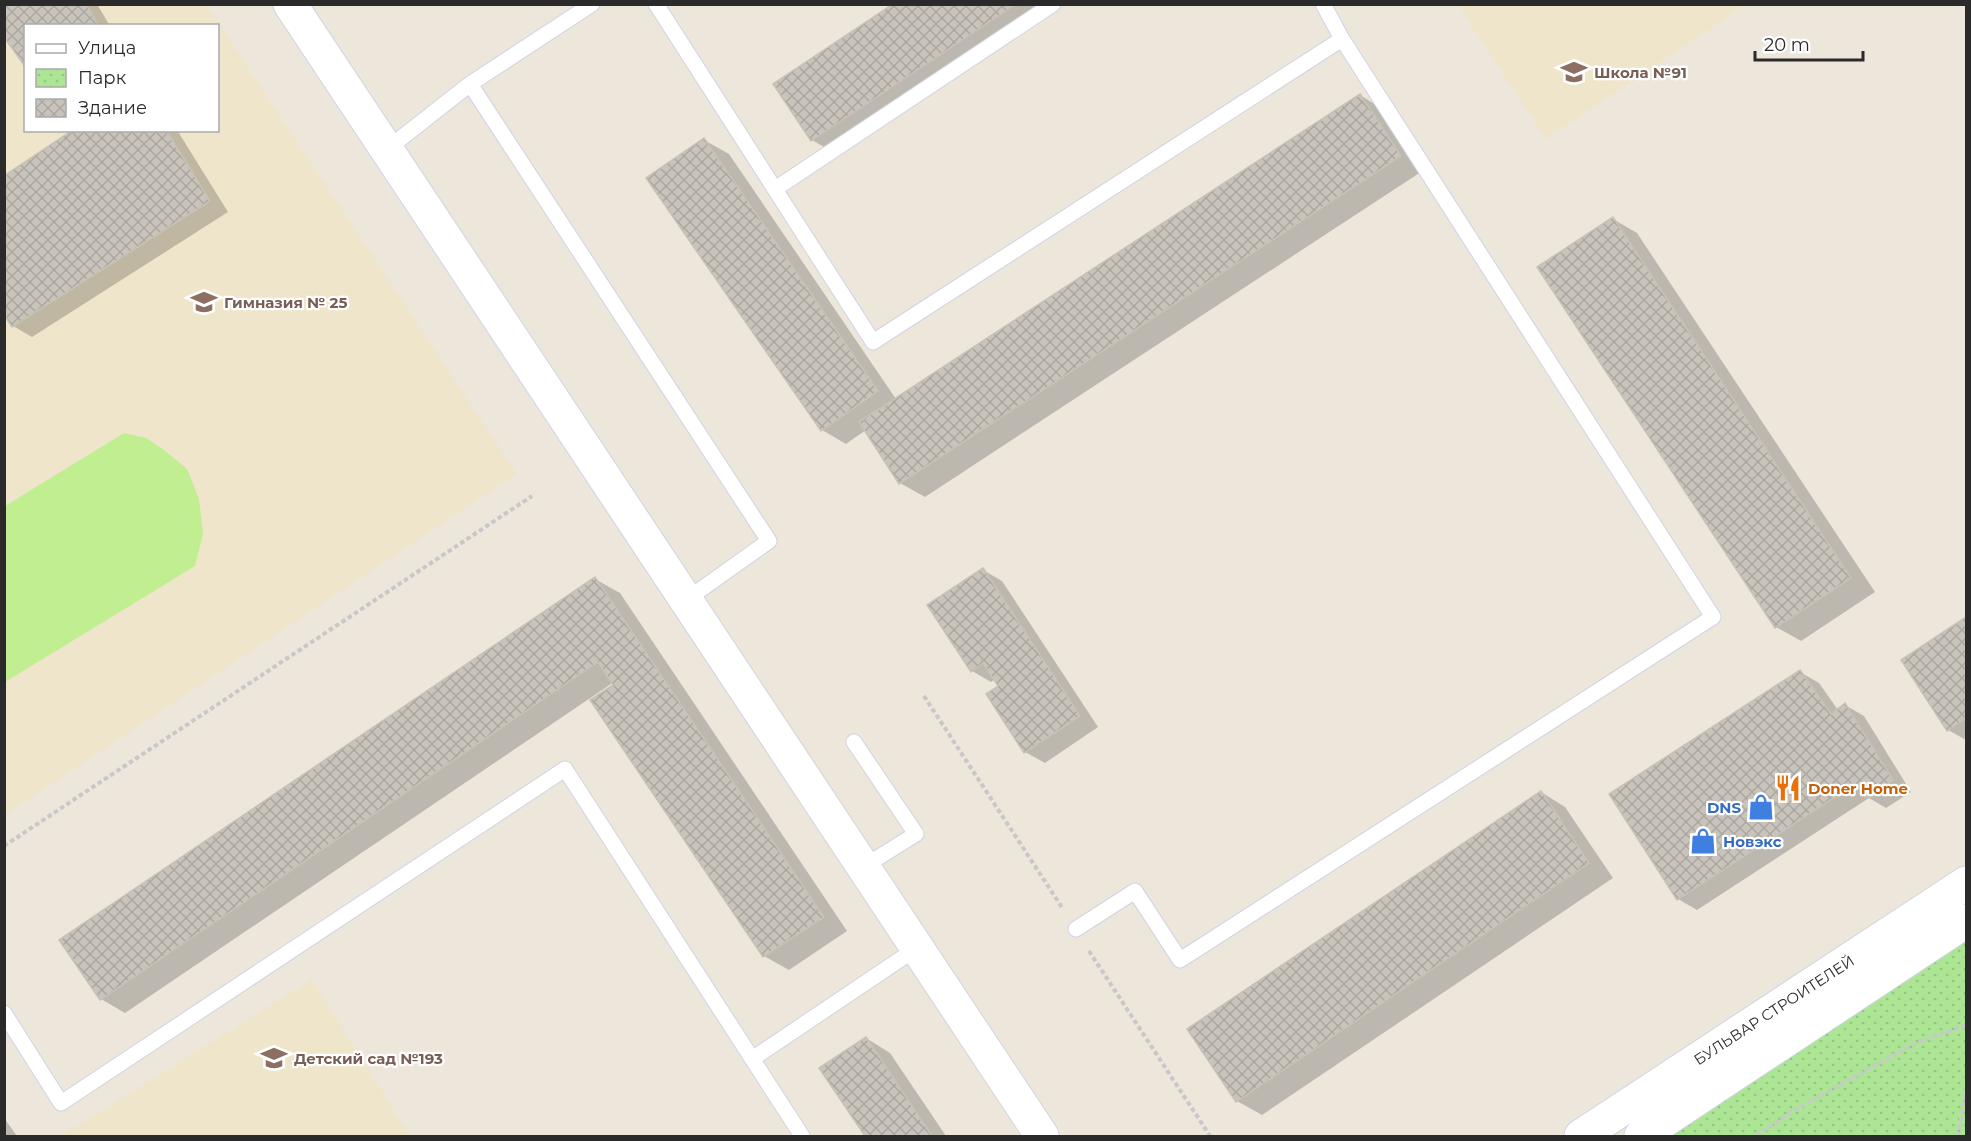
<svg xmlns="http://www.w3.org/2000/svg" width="1971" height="1141" font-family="Montserrat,sans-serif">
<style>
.education{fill:#efe5ca;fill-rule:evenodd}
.park{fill:url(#park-dots)}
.pitch{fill:#c1ee90}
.shadow{fill:#0003}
.building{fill:url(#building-cross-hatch);stroke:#c8c2b5;stroke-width:1.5}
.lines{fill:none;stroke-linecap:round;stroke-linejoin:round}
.lane-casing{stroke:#d0d3e4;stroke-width:17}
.secondary-casing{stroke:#d0d3e4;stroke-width:35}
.path{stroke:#c8c8c8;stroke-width:4;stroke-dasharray:4.5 3;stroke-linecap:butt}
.lane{stroke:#fff;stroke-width:15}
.secondary{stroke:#fff;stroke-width:33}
.labels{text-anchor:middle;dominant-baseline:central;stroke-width:4.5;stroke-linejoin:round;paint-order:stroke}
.education-label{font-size:15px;font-weight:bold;fill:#785e54;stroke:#fff;text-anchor:start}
.food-label{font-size:15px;font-weight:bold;fill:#c56008;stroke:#fff;text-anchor:start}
.shop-label{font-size:15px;font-weight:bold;fill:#366cbe;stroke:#fff;text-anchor:end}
.street-label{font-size:15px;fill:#2a2a2a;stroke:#fff}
</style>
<defs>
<pattern id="park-dots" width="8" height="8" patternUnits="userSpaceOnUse" patternTransform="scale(1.5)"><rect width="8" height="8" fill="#ace695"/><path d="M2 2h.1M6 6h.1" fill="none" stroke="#94c581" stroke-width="1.8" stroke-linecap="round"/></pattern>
<pattern id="building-cross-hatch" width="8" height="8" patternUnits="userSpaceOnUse" patternTransform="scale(1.5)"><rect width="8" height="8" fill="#c8c3bb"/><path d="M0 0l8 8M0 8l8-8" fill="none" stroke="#aca8a1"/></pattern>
</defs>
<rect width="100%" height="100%" fill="#ede6db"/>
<!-- education -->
<path class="education" d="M5,5h202l310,469 -512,341zM26,26h192v104h-192z
M1458,5h287l-199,134z
M312,979l98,157h-349z"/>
<!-- park -->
<path class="park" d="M1966,920v216h-325z"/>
<!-- pitch -->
<path class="pitch" d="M124,433l22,5 18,12 23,19 12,30 4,35 -8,32 -190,116v-176z"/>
<!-- shadow -->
<path class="shadow" d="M4,4h93l13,22h-84z
M896,4h165l-225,150 -24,-14z
M1360,95l24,15 40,60 -499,327 -25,-14 -34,-53 -20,14 -24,-14 -118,-290 25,14 167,245z
M69,130h108l51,82 -196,125 -19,-11 57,-193z
M1613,219l24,14 238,359 -74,49 -25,-14z
M983,570l19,11 96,146 -53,36 -20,-11 -25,-66 -5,-7 -4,3 -19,-11z
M595,579l25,14 227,338 -58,39 -25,-14 -172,-255 23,-16 -1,-3 -489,331 -24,-14z
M1966,618v122l-18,-10 -45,-70z
M1800,672l19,11 19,27 7,-5 19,11 47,76 -25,16 -17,-10 -172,112 -19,-11z
M1541,792l24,15 48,71 -351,237 -25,-14z
M866,1038l24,15 56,83h-79l-46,-68z
M4,1118l13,18h-13z"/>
<!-- building -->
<path class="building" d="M4,4h82l13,22h-73v42l-22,-31z
M893,4h123l-205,137 -38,-57z
M1360,94l41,62 -502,328 -40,-62z
M67,130h99l44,71 -198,126 -8,-12v-139l64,-43z
M704,138l174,253 -57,40 -175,-253z
M1613,217l238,361 -76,50 -238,-361z
M983,568l97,148 -56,37 -38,-59 12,-8 -15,-23 -12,9 -44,-67z
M595,577l229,340 -61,40 -173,-257 23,-15 -15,-23 -498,338 -41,-60z
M1966,617v101l-19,13 -46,-71z
M1800,670l31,44 14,-11 48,77 -27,18 -11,-14 -178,116 -68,-106z
M1541,791l48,72 -353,239 -49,-73z
M866,1037l66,99h-67l-46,-68z"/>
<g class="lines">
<!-- lane casing -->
<g class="lane-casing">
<path id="lane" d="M656,4l217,338 469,-303 371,578 -533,343 -45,-69 -59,38
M1323,4l19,35
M470,84l299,457 -83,59
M386,150l84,-66 122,-80
M775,189l278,-185
M854,742l62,92 -53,33
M4,1013l57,90 504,-334 237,367
M752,1059l165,-111"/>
</g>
<!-- secondary casing -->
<g class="secondary-casing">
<path id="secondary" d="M290,4l752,1132
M1581,1136l385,-253
M1641,1136l325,-215"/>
</g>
<!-- path -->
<path class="path" d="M924,696l139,213
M4,846l528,-350
M1089,951l121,185
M1757,1136l34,-24 125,-69 50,-18
M1958,1136l8,-47"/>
<!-- lane -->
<use href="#lane" class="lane"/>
<!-- secondary -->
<use href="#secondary" class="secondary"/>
</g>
<!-- icons -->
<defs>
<g id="school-bare" transform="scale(2.07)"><path d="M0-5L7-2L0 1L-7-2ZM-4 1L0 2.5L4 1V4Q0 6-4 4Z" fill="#8d6e63" stroke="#fff" stroke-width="2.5" paint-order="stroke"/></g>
<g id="restaurant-bare" transform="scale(2.07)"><path d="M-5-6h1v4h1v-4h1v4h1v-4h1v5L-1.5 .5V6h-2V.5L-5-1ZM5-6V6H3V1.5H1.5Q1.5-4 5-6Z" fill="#e8710a" stroke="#fff" stroke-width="2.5" paint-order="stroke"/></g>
<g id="shop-bare" transform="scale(2.07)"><path d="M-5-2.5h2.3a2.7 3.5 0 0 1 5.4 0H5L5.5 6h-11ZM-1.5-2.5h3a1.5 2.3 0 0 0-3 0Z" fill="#3f7fe0" stroke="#fff" stroke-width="2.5" paint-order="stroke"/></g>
</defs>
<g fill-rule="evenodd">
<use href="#school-bare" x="1574" y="72"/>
<use href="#school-bare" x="204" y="302"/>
<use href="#restaurant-bare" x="1788" y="788"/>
<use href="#shop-bare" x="1761" y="807"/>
<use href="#shop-bare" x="1703" y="841"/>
<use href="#school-bare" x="274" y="1058"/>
</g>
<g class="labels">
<!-- education labels -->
<g class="education-label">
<text x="1594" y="72">Школа №91</text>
<text x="224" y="302">Гимназия № 25</text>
<text x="294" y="1058">Детский сад №193</text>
</g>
<!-- food labels -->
<g class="food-label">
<text x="1808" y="788">Doner Home</text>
</g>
<!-- shop labels -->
<g class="shop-label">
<text x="1741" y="807">DNS</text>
<text x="1723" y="841" text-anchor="start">Новэкс</text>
</g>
<!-- street labels -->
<g class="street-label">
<text transform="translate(1774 1010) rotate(-33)">БУЛЬВАР СТРОИТЕЛЕЙ</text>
</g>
</g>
<!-- border -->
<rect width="1971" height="1141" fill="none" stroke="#2a2a2a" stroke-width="12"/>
<!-- legend -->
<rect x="24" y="24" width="195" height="108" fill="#ffffff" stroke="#aaaaaa" stroke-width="1.5"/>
<rect x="36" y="44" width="30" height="9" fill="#ffffff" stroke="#aaaaaa" stroke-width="1.5"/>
<text x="78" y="54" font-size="18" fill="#2a2a2a">Улица</text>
<rect x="36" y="69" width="30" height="18" fill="url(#park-dots)" stroke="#aaaaaa" stroke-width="1.5"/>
<text x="78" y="84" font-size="18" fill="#2a2a2a">Парк</text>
<rect x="36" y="99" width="30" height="18" fill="url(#building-cross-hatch)" stroke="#aaaaaa" stroke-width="1.5"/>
<text x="78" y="114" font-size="18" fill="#2a2a2a">Здание</text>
<!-- scale -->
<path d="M1755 51v9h108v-9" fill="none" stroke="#2a2a2a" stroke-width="3"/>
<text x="1764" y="51" font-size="18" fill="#2a2a2a" stroke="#ffffff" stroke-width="4.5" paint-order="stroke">20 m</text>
</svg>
